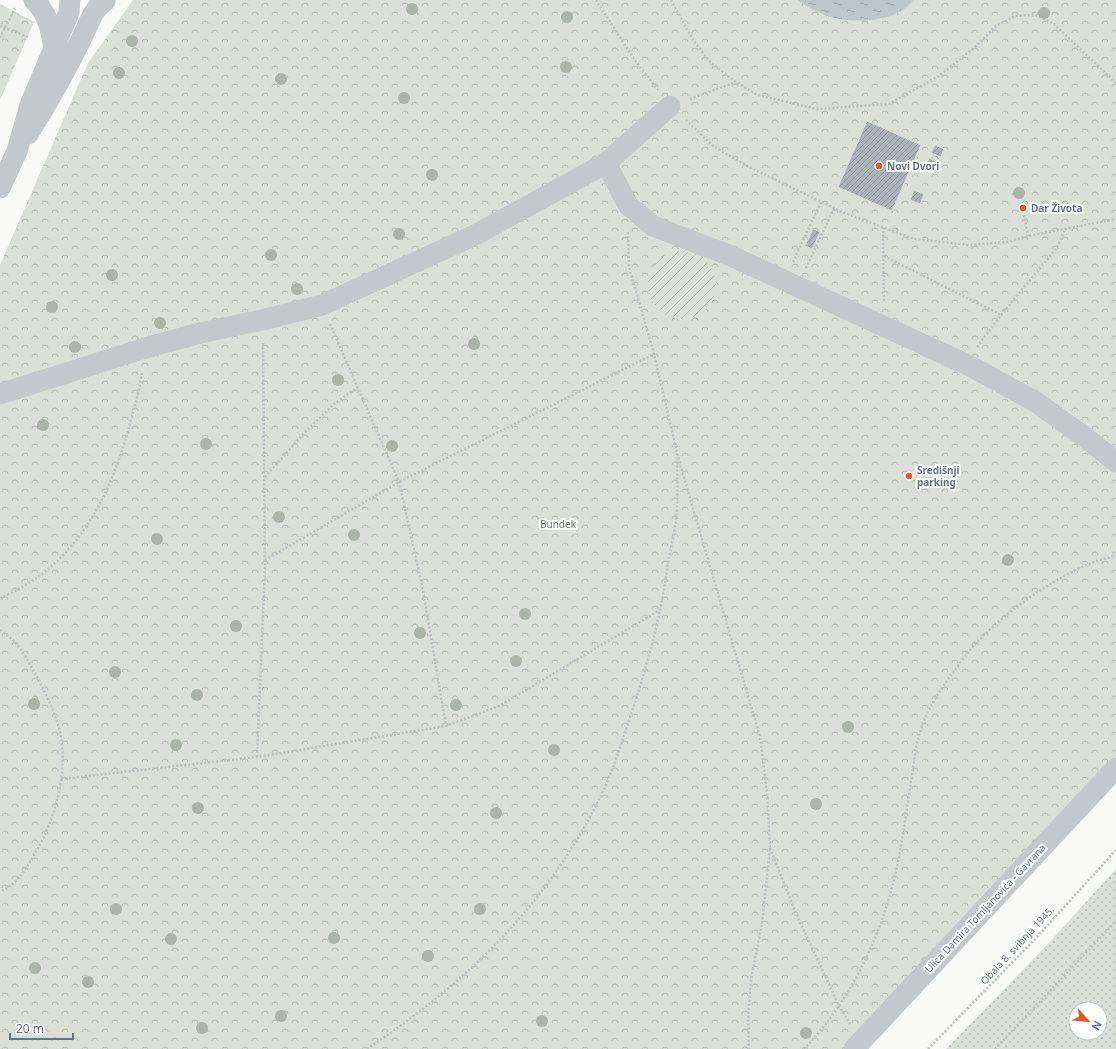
<svg xmlns="http://www.w3.org/2000/svg" width="1116" height="1049" font-family="'Noto Sans',sans-serif">
<style>
.grass{fill:url(#grass-dots);fill-rule:evenodd}
.park{fill:url(#park-crowns)}
.garden{fill:url(#garden-furrows)}
.water{fill:url(#water-ripples)}
.building{fill:url(#building-hatch);stroke:#dcdcda}
.lines{fill:none;stroke-linecap:round;stroke-linejoin:round}
.path{stroke:#bbbfc2;stroke-width:2.5;stroke-dasharray:2 2;stroke-linecap:butt}
.minor{stroke:#c3c8cc;stroke-width:21}
.tree{fill:#aab4a7}
.poi-dot{fill:#e4572e;stroke:#fff;stroke-width:1.5}
.labels{text-anchor:middle;dominant-baseline:central;stroke-width:4;stroke-linejoin:round;paint-order:stroke}
.poi-label{font-size:10px;font-weight:bold;fill:#657683;stroke:#fff;text-anchor:start}
.park-label{font-size:10px;fill:#687a64;stroke:#fff}
.street-label{font-size:10px;fill:#657683;stroke:#fff}
</style>
<defs>
<pattern id="grass-dots" width="8" height="8" patternUnits="userSpaceOnUse"><rect width="8" height="8" fill="#dadfd7"/><path d="M2 2h.1M6 6h.1" fill="none" stroke="#b4b9b4" stroke-width="1.8" stroke-linecap="round"/></pattern>
<pattern id="park-crowns" width="20" height="18" patternUnits="userSpaceOnUse"><rect width="20" height="18" fill="#dadfd7"/><path d="M2 6a3 3 0 1 1 6 0M12 15a3 3 0 1 1 6 0" fill="none" stroke="#b4b9b4"/></pattern>
<pattern id="garden-furrows" width="10" height="10" patternUnits="userSpaceOnUse"><rect width="10" height="10" fill="#dadfd7"/><path d="M-1 1l2-2M0 10L10 0M9 11l2-2" fill="none" stroke="#b4b9b4"/></pattern>
<pattern id="water-ripples" width="26" height="14" patternUnits="userSpaceOnUse"><rect width="26" height="14" fill="#bbc7cb"/><path d="M2 4q2-2 4 0t4 0M15 11q2-2 4 0t4 0" fill="none" stroke="#9ca6aa"/></pattern>
<pattern id="building-hatch" width="6" height="6" patternUnits="userSpaceOnUse"><rect width="6" height="6" fill="#aab3b9"/><path d="M-1 1l2-2M0 6l6-6M5 7l2-2" fill="none" stroke="#8e969c"/></pattern>
</defs>
<rect width="100%" height="100%" fill="#fafaf8"/>
<!-- grass -->
<path class="grass" d="M1116,869v180h-170l100,-103zM1076,1009h24v24h-24z"/>
<!-- park -->
<path class="park" d="M133,0h983v757l-272,292h-844v-784l88,-202z
M0,4l34,18 -34,78z"/>
<!-- garden -->
<path class="garden" d="M648 285a34 34 0 1 1 68 0a34 34 0 1 1-68 0Z"/>
<!-- water -->
<path class="water" d="M798,0h115c-15,22 -56,23 -79,18 -12,-3 -26,-10 -36,-18z"/>
<!-- building -->
<path class="building" d="M867,121l54,24 -29,66 -54,-24z
M935,145l9,4 -3,8 -10,-4z
M929,158l10,4 -4,8 -9,-4z
M914,190l10,4 -4,10 -10,-4z
M813,229l7,3 -8,17 -7,-3z"/>
<g class="lines">
<!-- path -->
<path class="path" d="M596,0l38,59 24,31
M671,0l22,40 17,22 26,20 22,13 59,14 72,-5 50,-28 36,-29 21,-21 19,-10 13,-1 10,1 16,8 62,59
M0,26l30,12
M0,38l15,-30
M690,99l46,-17
M686,120l27,26 34,20 95,46 72,27 55,6 38,-3 21,-6 88,-17
M1024,215l4,21
M883,227l1,76
M628,232l1,35 25,87 24,103 82,280 7,55 3,56 -8,76 -11,55 -3,40 1,30
M884,256l117,59
M793,262l28,-60
M806,268l28,-60
M330,324l69,158 23,103 24,141
M977,347l24,-32 55,-66 9,-19
M265,477l40,-45 28,-27 25,-18
M265,560l134,-78 255,-128
M0,598c74,-31 109,-97 129,-171 5,-19 11,-37 13,-56
M0,630c5,4 10,7 14,11 9,9 17,26 23,36 11,21 23,44 25,68 4,34 -8,75 -25,105 -10,17 -19,34 -37,42
M257,757l8,-190 -2,-226
M61,779l196,-22 189,-31 53,-20 161,-96
M770,848l25,63 44,95 11,18
M367,1049c101,-67 185,-149 237,-260 13,-29 22,-60 32,-90 9,-29 18,-59 24,-89 4,-17 6,-35 9,-52 3,-16 7,-33 8,-49 1,-19 0,-38 0,-56
M804,1049c49,-50 82,-123 95,-192 5,-27 9,-55 13,-82 2,-15 4,-31 9,-46 5,-18 17,-35 28,-51 9,-12 18,-26 29,-37 28,-29 74,-62 111,-77 9,-4 18,-6 27,-8
M928,1049l109,-112 79,-87
M995,1049l121,-128"/>
<!-- minor -->
<path class="minor" d="M34,0c14,13 17,30 20,48
M28,134c25,-39 46,-78 65,-120l5,-7 7,-6
M606,163l22,42 25,21 78,30 239,110 66,36 50,36 30,24
M0,188l17,-37 13,-46 35,-83 4,-10 1,-12
M0,394l145,-46 55,-15 62,-13 60,-15 155,-71 129,-71 64,-57
M854,1049l262,-281"/>
</g>
<!-- trees -->
<g class="tree">
<circle cx="412" cy="9" r="6"/>
<circle cx="1044" cy="13" r="6"/>
<circle cx="567" cy="17" r="6"/>
<circle cx="132" cy="41" r="6"/>
<circle cx="566" cy="67" r="6"/>
<circle cx="119" cy="73" r="6"/>
<circle cx="281" cy="79" r="6"/>
<circle cx="404" cy="98" r="6"/>
<circle cx="432" cy="175" r="6"/>
<circle cx="1019" cy="193" r="6"/>
<circle cx="399" cy="234" r="6"/>
<circle cx="271" cy="255" r="6"/>
<circle cx="112" cy="275" r="6"/>
<circle cx="297" cy="289" r="6"/>
<circle cx="52" cy="307" r="6"/>
<circle cx="160" cy="323" r="6"/>
<circle cx="474" cy="344" r="6"/>
<circle cx="75" cy="347" r="6"/>
<circle cx="338" cy="380" r="6"/>
<circle cx="43" cy="425" r="6"/>
<circle cx="206" cy="444" r="6"/>
<circle cx="392" cy="446" r="6"/>
<circle cx="279" cy="517" r="6"/>
<circle cx="354" cy="535" r="6"/>
<circle cx="157" cy="539" r="6"/>
<circle cx="1008" cy="560" r="6"/>
<circle cx="525" cy="614" r="6"/>
<circle cx="236" cy="626" r="6"/>
<circle cx="420" cy="633" r="6"/>
<circle cx="516" cy="661" r="6"/>
<circle cx="115" cy="672" r="6"/>
<circle cx="197" cy="695" r="6"/>
<circle cx="34" cy="704" r="6"/>
<circle cx="456" cy="705" r="6"/>
<circle cx="848" cy="727" r="6"/>
<circle cx="176" cy="745" r="6"/>
<circle cx="554" cy="750" r="6"/>
<circle cx="816" cy="804" r="6"/>
<circle cx="198" cy="808" r="6"/>
<circle cx="496" cy="813" r="6"/>
<circle cx="116" cy="909" r="6"/>
<circle cx="480" cy="909" r="6"/>
<circle cx="334" cy="938" r="6"/>
<circle cx="171" cy="939" r="6"/>
<circle cx="428" cy="956" r="6"/>
<circle cx="35" cy="968" r="6"/>
<circle cx="88" cy="982" r="6"/>
<circle cx="281" cy="1016" r="6"/>
<circle cx="542" cy="1021" r="6"/>
<circle cx="202" cy="1028" r="6"/>
<circle cx="806" cy="1033" r="6"/>
</g>
<!-- markers -->
<g class="poi-dot">
<circle cx="879" cy="166" r="4"/>
<circle cx="1023" cy="208" r="4"/>
<circle cx="909" cy="476" r="4"/>
</g>
<g class="labels">
<!-- poi labels -->
<g class="poi-label">
<text x="887" y="166">Novi Dvori</text>
<text x="1031" y="208">Dar Života</text>
<text x="917" y="470">Središnji<tspan x="917" dy="12">parking</tspan></text>
</g>
<!-- park labels -->
<g class="park-label">
<text x="558" y="524">Bundek</text>
</g>
<!-- street labels -->
<g class="street-label">
<text transform="translate(985 908) rotate(-47)">Ulica Damira Tomljanovića - Gavrana</text>
<text transform="translate(1017 945) rotate(-47)">Obala 8. svibnja 1945.</text>
</g>
</g>
<!-- north arrow -->
<g transform="translate(1088 1021) rotate(117)"><circle r="19" fill="#ffffff" stroke="#c1c8cd"/>
<path d="M0-3L7 15L0 10L-7 15Z" fill="#e4572e"/>
<text y="-6" font-size="11" font-weight="bold" text-anchor="middle" fill="#657683">N</text>
</g>
<!-- scale -->
<path d="M10 1033v6h63v-6" fill="none" stroke="#657683" stroke-width="2"/>
<text x="16" y="1033" font-size="12" fill="#657683" stroke="#ffffff" stroke-width="3" paint-order="stroke">20 m</text>
</svg>
